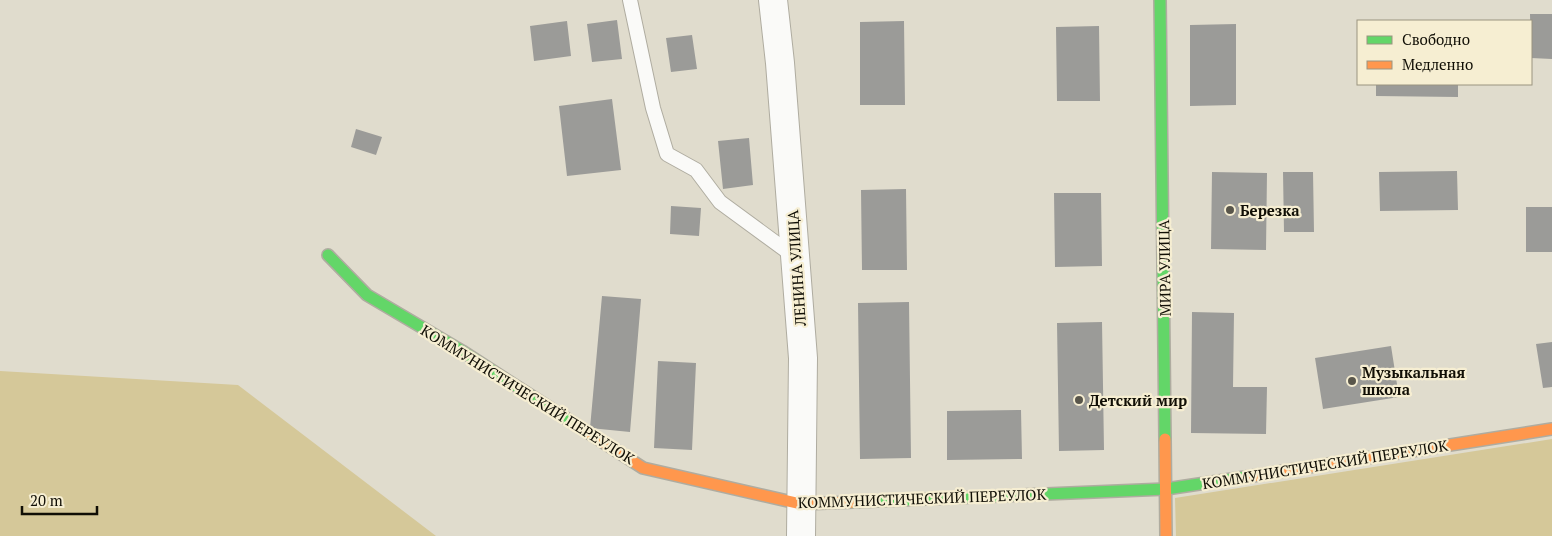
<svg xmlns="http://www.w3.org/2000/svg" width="1552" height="536" font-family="'PT Serif',serif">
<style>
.green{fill:#d5c899}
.building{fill:#9b9b98}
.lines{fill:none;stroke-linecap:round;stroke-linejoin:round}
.lane-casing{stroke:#afaca0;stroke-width:16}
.street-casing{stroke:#afaca0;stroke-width:30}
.fast-casing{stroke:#afaca0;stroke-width:14}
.slow-casing{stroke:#afaca0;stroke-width:14}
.lane{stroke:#fafaf8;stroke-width:14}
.street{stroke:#fafaf8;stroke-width:28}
.fast{stroke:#63d668;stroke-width:11}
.slow{stroke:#ff974d;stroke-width:11}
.poi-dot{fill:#59564b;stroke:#f6eed2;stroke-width:2}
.labels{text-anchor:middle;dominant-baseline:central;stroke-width:4.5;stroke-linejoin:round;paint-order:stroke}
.poi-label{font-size:15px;font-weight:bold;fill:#100e05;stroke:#f6eed2;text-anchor:start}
.street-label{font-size:15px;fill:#100e05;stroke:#f6eed2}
</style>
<rect width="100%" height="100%" fill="#e0dccd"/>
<!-- green -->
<path class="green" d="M0,371l238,14 198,151h-436z
M1552,439v97h-376l-1,-38z"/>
<!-- building -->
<path class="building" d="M1530,14h22v45l-21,-1z
M617,20l5,39 -30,3 -5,-38z
M567,21l4,35 -37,5 -4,-35z
M904,21l1,84h-45v-83z
M1236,24v81l-46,1v-81z
M1099,26l1,75h-43l-1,-74z
M692,35l5,34 -26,3 -5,-34z
M1376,84h82v13l-82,-1z
M612,99l9,71 -54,6 -8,-70z
M356,129l26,8 -6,18 -25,-8z
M749,138l4,47 -30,4 -5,-48z
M1457,171l1,39 -78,1 -1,-39z
M1212,172l55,1 -1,77 -55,-1z
M1283,172h30l1,60h-30z
M906,189l1,81h-45l-1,-80z
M1054,193h47l1,73 -47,1z
M671,206l30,2 -2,28 -29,-2z
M1526,207h26v45h-26z
M602,296l39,3 -11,133 -40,-4z
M909,302l2,156 -51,1 -2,-156z
M1192,312l42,1 -1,74h34l-1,47 -75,-1z
M1102,322l2,128 -45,1 -2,-128z
M1552,342v45l-9,1 -7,-44z
M1391,346l8,51 -76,12 -8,-51z
M658,361l38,2 -4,87 -38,-2z
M1021,410l1,49 -75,1v-49z"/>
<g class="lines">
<!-- lane casing -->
<g class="lane-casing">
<path id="lane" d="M630,0l23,108 14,46 29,16 24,32 75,55"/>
</g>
<!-- street casing -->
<g class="street-casing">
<path id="street" d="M773,0l7,63 23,295 -2,178"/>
</g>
<!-- fast casing -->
<g class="fast-casing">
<path id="fast" d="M1160,0l5,439
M328,255l39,40 95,56 130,84
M853,502l313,-13 86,-13"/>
</g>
<!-- slow casing -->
<g class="slow-casing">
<path id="slow" d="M592,435l51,33 158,36 52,-2
M1165,439l1,97
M1252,476l300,-47"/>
</g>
<!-- lane -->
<use href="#lane" class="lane"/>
<!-- street -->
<use href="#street" class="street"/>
<!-- fast -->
<use href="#fast" class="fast"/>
<!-- slow -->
<use href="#slow" class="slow"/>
</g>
<!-- markers -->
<g class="poi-dot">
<circle cx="1230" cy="210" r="5"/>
<circle cx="1352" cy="381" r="5"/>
<circle cx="1079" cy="400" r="5"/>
</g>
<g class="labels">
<!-- poi labels -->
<g class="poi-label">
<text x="1240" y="210">Березка</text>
<text x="1362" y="372">Музыкальная<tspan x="1362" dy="17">школа</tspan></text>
<text x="1089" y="400">Детский мир</text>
</g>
<!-- street labels -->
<g class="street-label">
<text transform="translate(796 268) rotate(-94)">ЛЕНИНА УЛИЦА</text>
<text transform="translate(1164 268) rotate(-91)">МИРА УЛИЦА</text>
<text transform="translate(528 394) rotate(32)">КОММУНИСТИЧЕСКИЙ ПЕРЕУЛОК</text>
<text transform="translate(1325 464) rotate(-9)">КОММУНИСТИЧЕСКИЙ ПЕРЕУЛОК</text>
<text transform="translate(922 498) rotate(-2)">КОММУНИСТИЧЕСКИЙ ПЕРЕУЛОК</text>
</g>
</g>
<!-- legend -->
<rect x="1357" y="20" width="175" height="65" fill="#f6eed2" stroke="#9a9480"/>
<rect x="1367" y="36" width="25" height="8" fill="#63d668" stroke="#9a9480"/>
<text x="1402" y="45" font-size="15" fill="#100e05">Свободно</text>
<rect x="1367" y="61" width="25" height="8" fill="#ff974d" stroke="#9a9480"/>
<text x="1402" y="70" font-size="15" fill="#100e05">Медленно</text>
<!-- scale -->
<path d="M22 506v8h75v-8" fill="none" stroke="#100e05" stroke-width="2.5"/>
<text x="30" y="506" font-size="15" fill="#100e05" stroke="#f6eed2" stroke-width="4" paint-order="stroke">20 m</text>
</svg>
